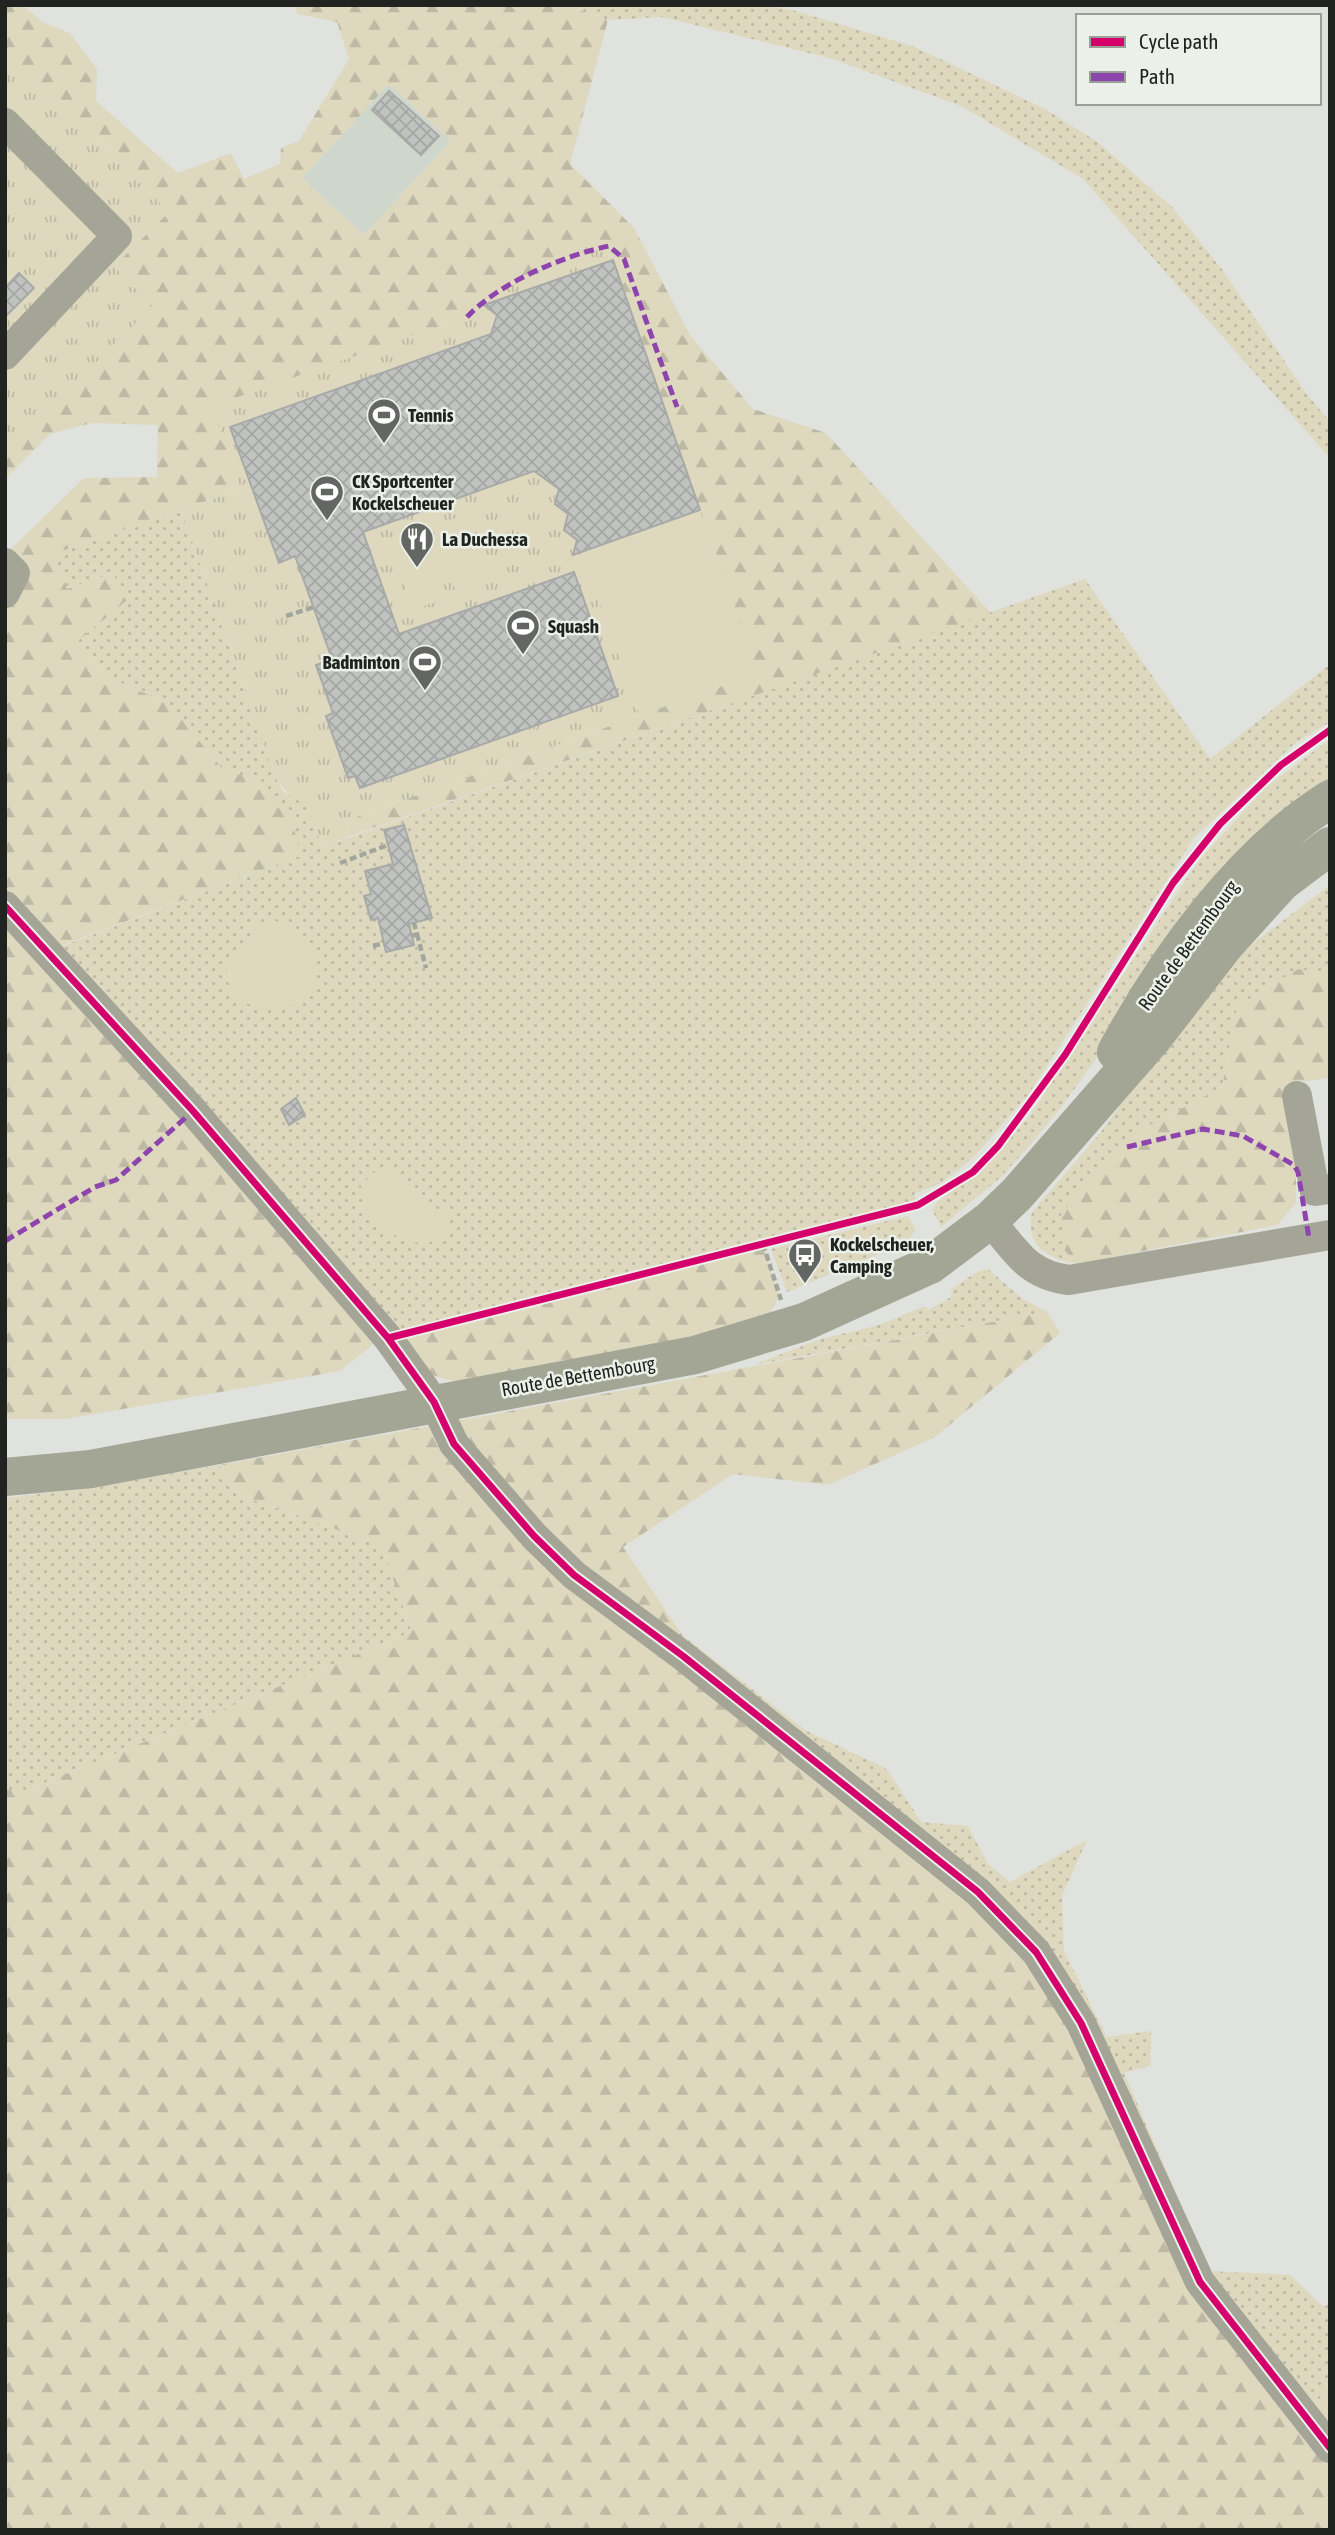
<svg xmlns="http://www.w3.org/2000/svg" width="1335" height="2535" font-family="'Asap Condensed',sans-serif">
<style>
.built{fill:#cfd7cc}
.grass{fill:url(#grass-dots)}
.forest{fill:url(#forest-firs);fill-rule:evenodd}
.park{fill:url(#park-tufts)}
.garden{fill:#ded8bf}
.building{fill:url(#building-cross-hatch);stroke:#a7aaa7;stroke-width:2}
.lines{fill:none;stroke-linecap:round;stroke-linejoin:round}
.path{stroke:#a3a69c;stroke-width:4.5;stroke-dasharray:7 3.5;stroke-linecap:butt}
.minor{stroke:#a4a597;stroke-width:30}
.major{stroke:#a3a695;stroke-width:38}
.quiet{stroke:#8e44ad;stroke-width:5;stroke-dasharray:10 5;stroke-linecap:butt}
.cycleway-casing{stroke:#ebf1e8;stroke-width:11}
.cycleway{stroke:#d6006c;stroke-width:7}
.labels{text-anchor:middle;dominant-baseline:central;stroke-width:5;stroke-linejoin:round;paint-order:stroke}
.poi-label{font-size:19px;font-weight:bold;fill:#20231f;stroke:#ebf1e8;text-anchor:start}
.street-label{font-size:19px;fill:#20231f;stroke:#ebf1e8}
</style>
<defs>
<pattern id="grass-dots" width="8" height="8" patternUnits="userSpaceOnUse" patternTransform="scale(1.75)"><rect width="8" height="8" fill="#ded8bf"/><path d="M2 2h.1M6 6h.1" fill="none" stroke="#beb9a4" stroke-width="1.8" stroke-linecap="round"/></pattern>
<pattern id="forest-firs" width="22" height="20" patternUnits="userSpaceOnUse" patternTransform="scale(1.75)"><rect width="22" height="20" fill="#ded8bf"/><path d="M5 1l3.5 6h-7zM16 11l3.5 6h-7z" fill="#beb9a4"/></pattern>
<pattern id="park-tufts" width="24" height="20" patternUnits="userSpaceOnUse" patternTransform="scale(1.75)"><rect width="24" height="20" fill="#ded8bf"/><path d="M3 7l-1-3M5 7V3M7 7l1-3M15 17l-1-3M17 17v-4M19 17l1-3" fill="none" stroke="#beb9a4"/></pattern>
<pattern id="building-cross-hatch" width="8" height="8" patternUnits="userSpaceOnUse" patternTransform="scale(1.75)"><rect width="8" height="8" fill="#c0c3bf"/><path d="M0 0l8 8M0 8l8-8" fill="none" stroke="#a5a7a4"/></pattern>
</defs>
<rect width="100%" height="100%" fill="#dfe2dd"/>
<!-- built -->
<path class="built" d="M389,84l62,57 -87,94 -62,-57z"/>
<!-- grass -->
<path class="grass" d="M563,5h203l30,6 119,36 130,62 51,32 76,66 49,61 85,125 24,29v36l-247,-279 -122,-73 -128,-47 -171,-42 -54,3z
M181,510l96,271 7,11 22,11 16,44 763,-268 125,180 120,-95v58l-35,21 -101,95 -166,257 -56,64 -31,24 -27,11 4,11 -530,133 -341,-386 255,-97 -43,-77 -34,-6 -57,-69 -59,-25 -31,-37 35,-68 -46,16 -15,-35z
M1330,739v46l-143,147 -124,173 -32,39 -31,34 -59,49 -9,-17 5,-8 47,-33 47,-55 168,-254 66,-72z
M1330,885v90l-32,-6 -61,38 -15,80 -77,41 -68,136c-30,-6 -52,-18 -45,-52l69,-80 100,-139 46,-45z
M908,1216l8,14 -11,13 -118,49 -16,-43z
M988,1269l35,30 24,13 -294,53 68,-26 58,-14 46,-19 3,4 25,-14 -3,-6 27,-18z
M219,1465l17,29 145,51 31,87 -385,158h-22v-292l92,-11z
M682,1635l123,95 82,39 34,53 47,4 20,38 22,18 77,-42 -25,56 2,55 43,86 44,-6 -1,35 -26,7 86,198 80,4 33,31 7,-1v77l-23,38 -624,-764z"/>
<!-- forest -->
<path class="forest" d="M5,5h18l19,17 28,11 27,36 -1,32 82,72 53,-20 13,26 36,-15 1,-16 18,-7 50,-82 -12,-37 -39,-8 -4,-9h269l45,15 -38,144 64,64 56,107 63,74 73,24 165,180 -641,223 -5,-15 413,-148 -150,-426c-46,9 -108,35 -141,70l-254,89 28,83 -188,65 14,35 46,-16 14,27 -49,41 31,37 59,25 57,69 34,6 31,39 12,38 -255,96 341,387 375,-94 16,51 -8,17 -32,17 -283,53 -27,-8 -53,-32 -36,29 -274,48h-61v-864l79,-77 73,-1 1,-52 -66,-2 -42,11 -45,45v-25l146,-148 -37,-40 55,-54 -164,-163zM389,84l62,57 -87,94 -62,-57z
M1298,969l32,6v103l-43,5 9,62v58l-19,22 -200,39 -12,-13 -4,-36 25,-33 59,-54 77,-41 15,-80z
M1047,1312l13,21 -125,104 -107,48 -95,-11 -110,73 59,88 1,22 353,295 164,330 108,137 22,-37v148h-1325v-740h22l385,-158 -31,-87 -145,-51 -17,-29z"/>
<!-- park -->
<path class="park" d="M5,49l164,163 -55,54 38,40 -147,148z
M609,246l149,427 -413,148 5,15 -28,11 -16,-44 -12,-4 -17,-18 -96,-271 60,-21 -29,-83 255,-89c33,-35 96,-61 142,-71z"/>
<!-- garden -->
<path class="garden" d="M700,510l58,163 -118,42 -59,-163z
M467,514l25,68 -35,12 -24,-68z
M423,529l24,69 -34,12 -25,-69z
M271,919c71,25 58,114 -32,82l-10,-15 -3,-21 8,-11 18,-8v-20z
M387,1168l18,11 15,23 25,10 5,13 -8,14c-34,12 -54,-7 -78,-28l-3,-26 16,-15z"/>
<!-- building -->
<path class="building" d="M389,91l50,45 -18,19 -49,-45z
M613,260l87,250 -127,45 4,-15 -13,-10 4,-16 -13,-10 4,-15 -25,-18 -171,61 36,102 175,-62 44,124 -258,92 -5,-12 -7,2 -22,-62 7,-3 -17,-48 16,-6 -37,-103 -16,7 -49,-136 261,-93 6,-19 -13,-10z
M19,273l15,15 -29,29v-29z
M404,825l28,93 -23,6 5,21 -28,7 -8,-34 -7,2 -7,-24 7,-2 -6,-23 28,-7 -9,-34z
M296,1098l9,17 -16,10 -8,-16z"/>
<g class="lines">
<!-- path -->
<path class="path" d="M286,616l28,-9
M340,863l48,-18
M417,934l9,34
M412,936l5,-2 -3,-11
M373,946l11,-3
M763,1244l18,56"/>
<!-- minor -->
<path class="minor" d="M5,123l112,113 -112,119
M5,563l10,10 -10,20
M5,906l188,205 195,227 46,64 20,42 80,92 40,39 109,81 295,236 58,60 45,71 119,259 130,166
M1297,1096l18,95 15,-2
M990,1220c25,30 37,55 79,60l261,-45"/>
<!-- major -->
<path class="major" d="M1116,1052c50,-92 124,-196 214,-253
M5,1477l86,-8 604,-114 109,-33 126,-57 60,-45 27,-26 137,-157 71,-92 57,-63 48,-36"/>
<!-- quiet -->
<path class="quiet" d="M467,317c33,-35 96,-61 142,-71l15,13 53,148
M1127,1147l76,-18 40,7 51,29 4,7 11,66
M5,1241l90,-54 21,-7 77,-69"/>
<!-- cycleway casing -->
<g class="cycleway-casing">
<path id="cycleway" d="M5,906l188,205 195,227 46,64 20,42 80,92 40,39 109,81 295,236 58,60 45,71 119,259 130,166
M388,1338l530,-133 55,-33 25,-26 67,-91 108,-172 47,-59 61,-59 49,-35"/>
</g>
<!-- cycleway -->
<use href="#cycleway" class="cycleway"/>
</g>
<!-- icons -->
<defs>
<g id="stadium-pin" transform="scale(1.75)"><path d="M0 17L-7.5 6A9.5 9.5 0 1 1 7.5 6Z" fill="#636662" stroke="#ebf1e8"/><path d="M0-5a6.5 5 0 1 0 0 10a6.5 5 0 1 0 0-10ZM-3.5-1.8h7v3.6h-7Z" fill="#fff"/></g>
<g id="restaurant-pin" transform="scale(1.75)"><path d="M0 17L-7.5 6A9.5 9.5 0 1 1 7.5 6Z" fill="#636662" stroke="#ebf1e8"/><path d="M-5-6h1v4h1v-4h1v4h1v-4h1v5L-1.5 .5V6h-2V.5L-5-1ZM5-6V6H3V1.5H1.5Q1.5-4 5-6Z" fill="#fff"/></g>
<g id="bus-pin" transform="scale(1.75)"><path d="M0 17L-7.5 6A9.5 9.5 0 1 1 7.5 6Z" fill="#636662" stroke="#ebf1e8"/><path d="M-5-6H5V4H4V6H2V4H-2V6H-4V4H-5ZM-3.5-4V0h7V-4ZM-3.5 1.2v1.5H-2V1.2ZM2 1.2v1.5H3.5V1.2Z" fill="#fff"/></g>
</defs>
<g fill-rule="evenodd">
<use href="#stadium-pin" x="384" y="415"/>
<use href="#stadium-pin" x="327" y="492"/>
<use href="#restaurant-pin" x="417" y="539"/>
<use href="#stadium-pin" x="523" y="626"/>
<use href="#stadium-pin" x="425" y="662"/>
<use href="#bus-pin" x="805" y="1255"/>
</g>
<g class="labels">
<!-- poi labels -->
<g class="poi-label">
<text x="408" y="415">Tennis</text>
<text x="352" y="481">CK Sportcenter<tspan x="352" dy="22">Kockelscheuer</tspan></text>
<text x="442" y="539">La Duchessa</text>
<text x="548" y="626">Squash</text>
<text x="400" y="662" text-anchor="end">Badminton</text>
<text x="830" y="1244">Kockelscheuer,<tspan x="830" dy="22">Camping</tspan></text>
</g>
<!-- street labels -->
<g class="street-label">
<text transform="translate(1188 945) rotate(-54)">Route de Bettembourg</text>
<text transform="translate(578 1376) rotate(-10)">Route de Bettembourg</text>
</g>
</g>
<!-- border -->
<rect width="1335" height="2535" fill="none" stroke="#20231f" stroke-width="14"/>
<!-- legend -->
<rect x="1076" y="14" width="245" height="91" fill="#ebf1e8" stroke="#9a9f98" stroke-width="2"/>
<rect x="1090" y="37" width="35" height="10" fill="#d6006c" stroke="#9a9f98" stroke-width="2"/>
<text x="1139" y="49" font-size="21" fill="#20231f">Cycle path</text>
<rect x="1090" y="72" width="35" height="10" fill="#8e44ad" stroke="#9a9f98" stroke-width="2"/>
<text x="1139" y="84" font-size="21" fill="#20231f">Path</text>
</svg>
